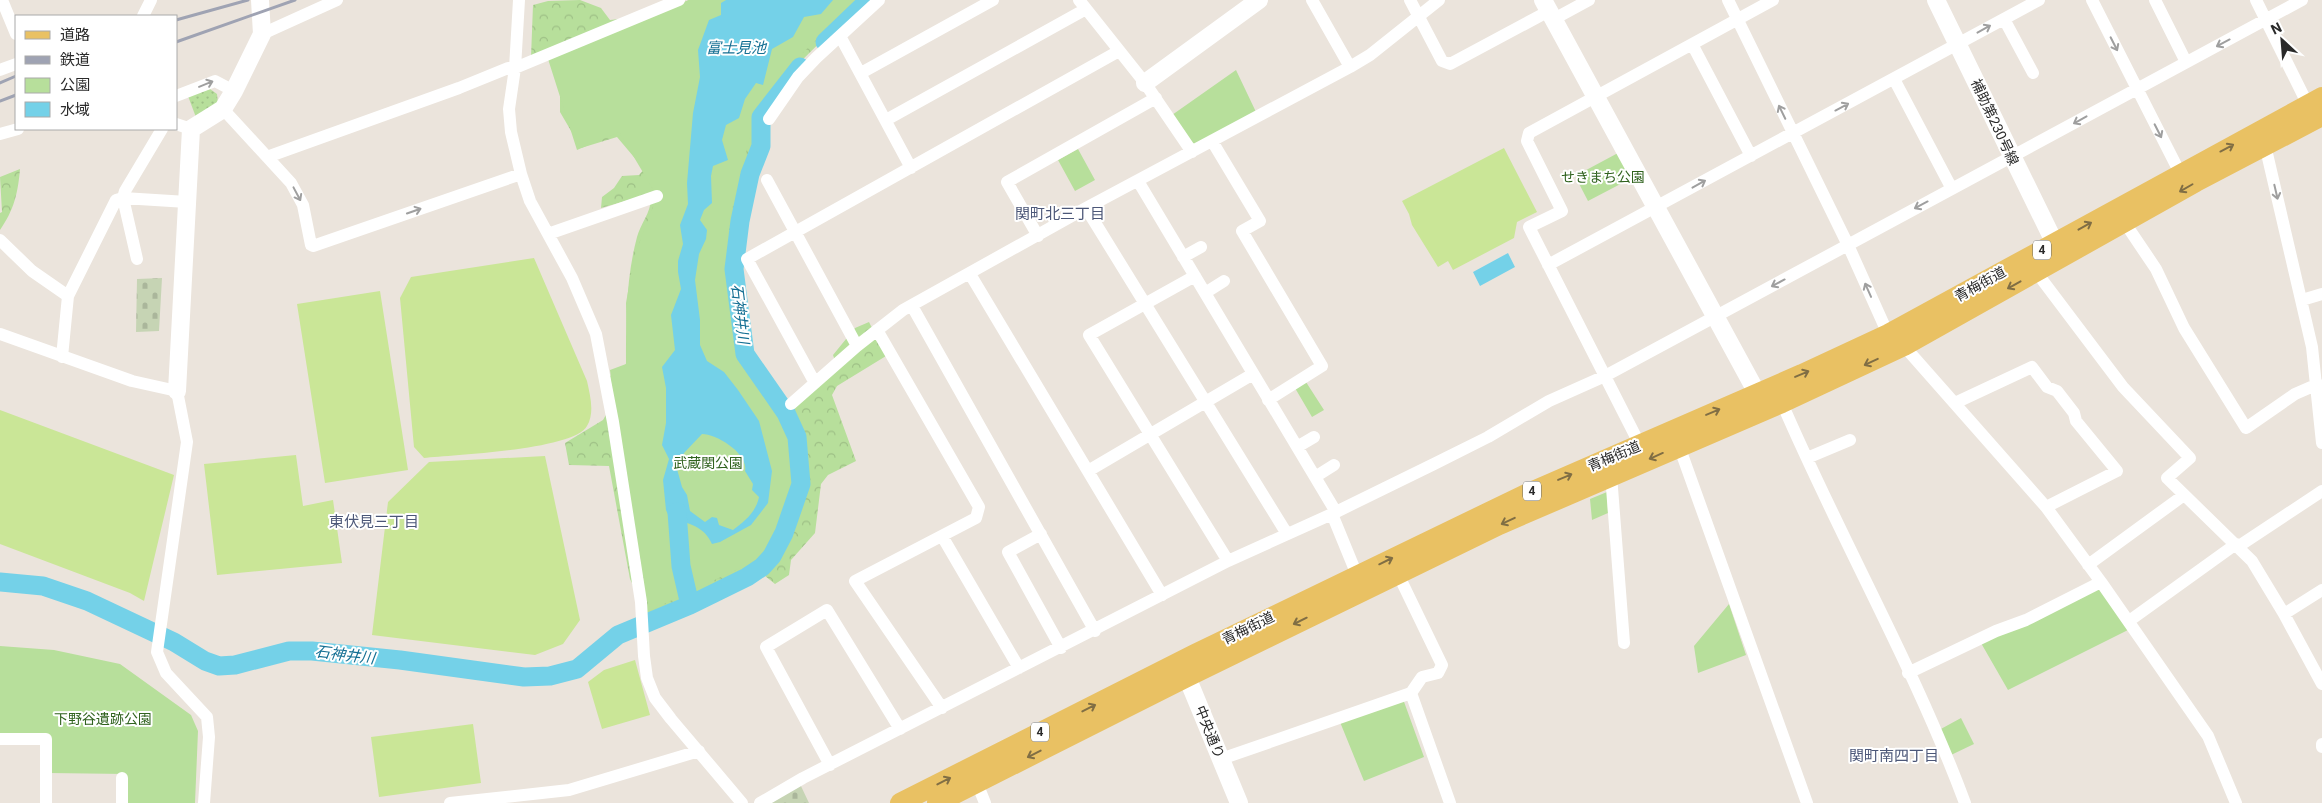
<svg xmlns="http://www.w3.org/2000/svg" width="2322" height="803" font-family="Roboto,'Noto Sans JP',sans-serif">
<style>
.grass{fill:url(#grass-dots)}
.forest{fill:url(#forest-crowns);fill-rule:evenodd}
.cemetery{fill:url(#cemetery-stones)}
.park{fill:#b7df9b}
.pitch{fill:#cae697}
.water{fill:#74d1e8;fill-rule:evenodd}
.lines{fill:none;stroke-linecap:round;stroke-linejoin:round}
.river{stroke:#74d1e8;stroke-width:19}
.street{stroke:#fff;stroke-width:12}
.secondary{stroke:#fff;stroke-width:18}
.primary{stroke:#e9c163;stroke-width:20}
.rail{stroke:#9fa3b3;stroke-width:3}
.oneway{stroke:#9f9f9f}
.oneway2{stroke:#806e44}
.labels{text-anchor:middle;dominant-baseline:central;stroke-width:4;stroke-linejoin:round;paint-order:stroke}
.shield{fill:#fff;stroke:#6a6a6a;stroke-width:1}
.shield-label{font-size:12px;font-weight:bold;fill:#2a2a2a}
.street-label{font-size:14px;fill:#2a2a2a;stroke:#fff}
.park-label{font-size:14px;fill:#30621e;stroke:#fff}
.water-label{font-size:15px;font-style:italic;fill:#146f93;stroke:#fff}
.neighbourhood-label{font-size:15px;fill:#4c5778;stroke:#fff}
</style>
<defs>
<pattern id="grass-dots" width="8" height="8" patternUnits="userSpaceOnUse" patternTransform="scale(1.25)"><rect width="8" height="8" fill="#b7df9b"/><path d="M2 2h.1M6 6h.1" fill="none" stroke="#9ec086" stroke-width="1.8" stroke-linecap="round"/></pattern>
<pattern id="forest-crowns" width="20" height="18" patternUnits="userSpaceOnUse" patternTransform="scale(1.25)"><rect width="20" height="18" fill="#b7df9b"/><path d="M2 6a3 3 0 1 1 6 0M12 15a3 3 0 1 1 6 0" fill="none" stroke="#9ec086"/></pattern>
<pattern id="cemetery-stones" width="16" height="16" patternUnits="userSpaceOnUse" patternTransform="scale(1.25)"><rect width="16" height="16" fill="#c6d4b4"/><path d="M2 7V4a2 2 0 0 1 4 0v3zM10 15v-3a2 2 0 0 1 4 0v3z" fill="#aab69b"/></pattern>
</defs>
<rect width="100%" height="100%" fill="#ebe4dc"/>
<!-- grass -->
<path class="grass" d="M210,89l7,5 1,10 -21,16 -9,-24z"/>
<!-- forest -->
<path class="forest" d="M580,0l21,8 9,12 45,-5 34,-15h37l-5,3v12l-12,5 -11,30 2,27 -7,36 -6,70 1,21 -8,21 3,19 -5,17v11l3,17 -10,26 4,35 -13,17 4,21v35l-4,22 7,14 -6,21 3,30 4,9c18,3 34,8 43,25l38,-19 17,-22 4,-32 -13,-50 -21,-31 -14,-18 -17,-11 -7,-16v-25l-5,-40 4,-26 7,-15 1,-9 -7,-10 4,-10 8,-7 -1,-27 2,-10 15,-6 -6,-20 4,-15 13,-7 6,-19 11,-16 7,2 9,-36 21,-12 11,-20 17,-3 12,-14h30l-76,75 -31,45v25l-7,22 -19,96 11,89 26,42 20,21 51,-46 -5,-14 22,-27 14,-6 17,34 -49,30 -5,9 24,66 -28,14 -7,9 -6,49 -24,27 -2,15 -14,9 -21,-17 -105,51 -19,-39 -21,-113 -40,-1 -4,-22 38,-23 11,-19 -4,-31 16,-6c0,-43 0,-86 11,-127 4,-15 17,-28 13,-43l-49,14 1,-11 12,-9 8,-12 17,-1 5,-6 -27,-32 -36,11 -21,-36v-25l-15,-36 -14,6 2,-52 15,-4zM654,25c10,2 22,11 24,22l-16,15 2,9 11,15 -15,45 -8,4c-15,-14 -32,-52 -33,-72l6,-3v-11l3,-3 23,2 -5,-19z
M20,169c-2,24 -6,41 -20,61v-17l2,-1 -2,-35z"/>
<!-- cemetery -->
<path class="cemetery" d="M162,278l-3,53 -23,1 1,-53z
M800,784l9,19h-39z"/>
<!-- park -->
<path class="park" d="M689,0h169l-69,66 -34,50 -25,102 -4,51 9,86 45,62 9,21 3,46 -17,48 -16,27 -110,52 -39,-235 14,-8 3,-7 -1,-58 8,-46 23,-61 -38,-64 -42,18 -29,-91z
M1236,70l20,42 -63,34 -21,-31z
M1078,149l17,31 -20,11 -17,-31z
M1618,153l14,25 -44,23 -13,-25z
M1306,382l18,28 -12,7 -17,-29z
M1607,492l1,21 -16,7 -2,-21z
M2100,587l30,42 -122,61 -27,-47z
M1729,604l17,51 -48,18 -4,-27z
M0,646l54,4 66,14 71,51 7,16 -3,72h-70l1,-29 -77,-1v-36l-49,-1z
M1403,699l21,58 -60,24 -24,-59z
M1961,718l13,26 -23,11 -12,-25z"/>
<!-- pitch -->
<path class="pitch" d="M1504,148l33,64 -20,10 -3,16 -61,32 -5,-9 -10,6 -26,-42 -3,-11 -7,-13z
M534,258l53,123c3,14 8,32 0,45 -13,24 -134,29 -163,32l-10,-11 -14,-149 11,-21z
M380,291l28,179 -83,13 -28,-179z
M0,410l174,65 -30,126 -14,-8 -130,-49z
M296,455l7,51 30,-6 9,63 -125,12 -13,-111z
M545,456l35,164 -17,24 -28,11 -163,-20 16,-133 41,-40z
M635,660l15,55 -48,14 -14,-47 16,-12z
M473,724l8,59 -102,14 -8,-60z"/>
<!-- water -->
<path class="water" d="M726,0h107l-12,14 -17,3 -11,20 -21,12 -9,36 -7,-2 -11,16 -6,19 -13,7 -4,15 6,20 -15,6 -2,10 1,27 -8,7 -4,10 7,10 -1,9 -7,15 -4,26 5,40v25l7,16 17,11 14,18 21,31 13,50 -4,32 -17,22 -31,17 -8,2c-7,-17 -24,-22 -42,-25l-4,-9 -3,-30 6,-21 -7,-14 4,-22v-35l-4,-21 13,-17 -4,-35 10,-26 -3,-17v-11l5,-17 -3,-19 8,-21 -1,-21 6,-70 7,-36 -2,-27 11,-30 12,-5v-12zM702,434c15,0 47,20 43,37l8,13 -1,6 7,7c-3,15 -14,24 -26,33l-14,-5 -2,-7 -5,-1 -7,5 -15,-11 -3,-16 -5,-8 -5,-18 7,-16z
M1508,253l7,14 -35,19 -7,-14z"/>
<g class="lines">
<!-- river -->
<path class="river" d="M825,42l44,-42
M677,512l4,54 9,39
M0,582l43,4 44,15 87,41 31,19 14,5 16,-1 54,-14h23l88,9 124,17 26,-1 27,-7 41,-34 72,-30 57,-28 15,-10 10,-11 12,-23 17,-49 -4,-47 -11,-24 -41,-59 -11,-85 6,-48 10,-47 11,-28v-29l39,-50"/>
<!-- street -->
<path class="street" d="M2,0l14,34
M519,0l-4,68 -6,41 2,23 10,42 9,27 42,77 24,56 17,88 28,180 3,54 3,22 8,20 16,21 71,84
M1079,0l66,83 47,69
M1312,0l38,67
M1410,0l32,61 8,3 99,-53
M1728,0l120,245 40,89
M2092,0l88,173
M2155,0l31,62
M2256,0l52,105
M143,16l8,-16
M1554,19l35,-19
M2004,19l29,54
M262,34l75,-34
M840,36l71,132
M1692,44l59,112
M0,70l16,-6
M861,73l132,-73
M1894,79l58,110
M176,96l39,-15 19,10
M223,109l68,74 12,22 8,40 2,1 208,-72
M769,119l29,-42 18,-19 63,-58
M886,120l200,-111
M176,124l15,5
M0,134l18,-5
M1212,141l48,80 -18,10 80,135 -54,34
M2265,145l47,202 10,96
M267,157l192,-69 49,-20h7l164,-68
M767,180l90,166
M1138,181l198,331
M1086,208l201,326
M2125,223l31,46 28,59 62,100 49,-34 23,-10
M548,234l109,-38
M1038,236l-31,-54 149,-84
M0,240l32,31 36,25
M1183,257l18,-10
M137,259l-14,-61 64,4
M1548,265l491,-265
M2037,273l86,114 67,71 -23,20 85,83 32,53 38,70
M970,274l192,321
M1195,276l-106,59 139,226
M1205,293l19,-12
M2302,300l20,-6
M912,306l183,325
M877,330l102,177 -3,11 -121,63 87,127
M0,334l132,47 45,10 10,51 -30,210 9,21 41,44 2,20 -5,66
M1904,346l142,161 55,75 107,154 28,67
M62,357l6,-61 48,-96 7,-2 2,-7 37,-62
M815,383l-68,-124 372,-208
M1782,403c58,135 132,263 183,400
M1955,403l77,-36 15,20 10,4 17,22 2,8 41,50 -71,36
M791,404l66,-58 46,-36 183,-102 264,-141 20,-12 69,-55
M1640,445l-111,-218 33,-16 -35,-70 2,-8 244,-133
M1679,446l128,357
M1297,447l17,-10
M1807,458l43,-18
M1088,471l165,-97
M1611,475l13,168
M1315,477l19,-12
M1332,514l25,61
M1041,534l-33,18 53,96
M942,536l77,132
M2239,546l83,-55
M2088,565l96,-70
M1398,574l44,91 -4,8 -16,4 -11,16 39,110
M2284,614l38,-24
M2129,621l107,-77
M1908,673l88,-42 30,-11 75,-38
M0,739h46v64
M2322,744v3
M1221,759l190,-66
M830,765l-64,-118 61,-37 73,119
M977,783l8,20
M122,803v-25
M450,803l119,-13 130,-39
M760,803l43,-25 425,-217 104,-47 102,-50 54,-27 61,-36 56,-25 697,-376"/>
<!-- secondary -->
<path class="secondary" d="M1543,0l214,393 13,5
M1936,0l125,256
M1145,83l114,-83
M177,391l14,-262 32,-20 11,-18 28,-57 -2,-34
M1182,665l57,138"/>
<!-- primary -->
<path class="primary" d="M900,803l295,-149 329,-159 278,-121 86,-40 434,-237
M937,803l250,-126 312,-152 283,-122 122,-57 292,-164 126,-66"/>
<!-- rail -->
<path class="rail" d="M176,20l72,-20
M176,42l119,-42
M0,83l16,-7
M0,101l16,-6"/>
</g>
<!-- one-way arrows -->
<defs><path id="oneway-shaft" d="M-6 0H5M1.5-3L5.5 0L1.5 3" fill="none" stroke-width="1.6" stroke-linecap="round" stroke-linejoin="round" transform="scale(1.25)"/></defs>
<g class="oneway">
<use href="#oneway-shaft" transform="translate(1984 29) rotate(-29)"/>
<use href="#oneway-shaft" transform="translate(2223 43) rotate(152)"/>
<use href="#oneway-shaft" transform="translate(2114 44) rotate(63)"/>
<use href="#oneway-shaft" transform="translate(206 84) rotate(-22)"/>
<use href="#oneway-shaft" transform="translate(1842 107) rotate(-28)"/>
<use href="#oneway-shaft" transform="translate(1782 112) rotate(-116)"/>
<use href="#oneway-shaft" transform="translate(2080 120) rotate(151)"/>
<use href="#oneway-shaft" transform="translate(2158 131) rotate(63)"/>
<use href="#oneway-shaft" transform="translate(1699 184) rotate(-29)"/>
<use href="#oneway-shaft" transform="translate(2276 192) rotate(77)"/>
<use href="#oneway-shaft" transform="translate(297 194) rotate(62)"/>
<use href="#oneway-shaft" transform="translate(1921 205) rotate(152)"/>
<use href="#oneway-shaft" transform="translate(414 211) rotate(-19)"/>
<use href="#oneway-shaft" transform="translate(1778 283) rotate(152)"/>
<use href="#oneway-shaft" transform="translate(1868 290) rotate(-114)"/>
</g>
<g class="oneway2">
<use href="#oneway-shaft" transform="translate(2227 148) rotate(-28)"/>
<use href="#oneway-shaft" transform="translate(2186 188) rotate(150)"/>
<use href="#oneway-shaft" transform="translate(2085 226) rotate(-29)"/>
<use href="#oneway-shaft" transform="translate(2014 285) rotate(151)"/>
<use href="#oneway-shaft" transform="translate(1871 362) rotate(155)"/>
<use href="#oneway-shaft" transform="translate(1802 374) rotate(-23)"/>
<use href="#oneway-shaft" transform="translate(1713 412) rotate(-23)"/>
<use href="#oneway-shaft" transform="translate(1656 456) rotate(156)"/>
<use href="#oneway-shaft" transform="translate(1565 477) rotate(-23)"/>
<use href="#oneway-shaft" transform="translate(1508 521) rotate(155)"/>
<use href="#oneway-shaft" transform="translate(1386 561) rotate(-26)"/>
<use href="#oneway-shaft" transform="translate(1300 621) rotate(154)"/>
<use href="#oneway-shaft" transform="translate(1089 708) rotate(-27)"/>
<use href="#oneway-shaft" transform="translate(1034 754) rotate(153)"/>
<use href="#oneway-shaft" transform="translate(944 781) rotate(-27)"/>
</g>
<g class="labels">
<!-- shield labels -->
<g class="shield">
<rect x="2033" y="240.5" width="18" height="19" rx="4"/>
<rect x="1523" y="481.5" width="18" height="19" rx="4"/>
<rect x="1031" y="722.5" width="18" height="19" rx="4"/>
</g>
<g class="shield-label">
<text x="2042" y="250">4</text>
<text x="1532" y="491">4</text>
<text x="1040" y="732">4</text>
</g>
<!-- street labels -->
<g class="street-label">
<text transform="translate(1995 122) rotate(65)">補助第230号線</text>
<text transform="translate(1980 284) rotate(-29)">青梅街道</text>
<text transform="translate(1614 456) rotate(-23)">青梅街道</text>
<text transform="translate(1248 628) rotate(-26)">青梅街道</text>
<text transform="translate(1210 732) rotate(68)">中央通り</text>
</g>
<!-- park labels -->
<g class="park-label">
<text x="1603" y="177">せきまち公園</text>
<text x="708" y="463">武蔵関公園</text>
<text x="103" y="719">下野谷遺跡公園</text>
</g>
<!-- water labels -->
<g class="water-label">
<text x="736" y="48">富士見池</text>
<text transform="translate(740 314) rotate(83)">石神井川</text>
<text transform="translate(345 655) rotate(7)">石神井川</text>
</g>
<!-- neighbourhood labels -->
<g class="neighbourhood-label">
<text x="1060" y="214">関町北三丁目</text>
<text x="374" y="522">東伏見三丁目</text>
<text x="1894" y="756">関町南四丁目</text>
</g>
</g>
<!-- legend -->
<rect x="15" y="15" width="162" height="115" fill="#ffffff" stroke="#aaaaaa"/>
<rect x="25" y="31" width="25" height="8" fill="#e9c163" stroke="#aaaaaa"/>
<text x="60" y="40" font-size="15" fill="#2a2a2a">道路</text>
<rect x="25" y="56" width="25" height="8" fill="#9fa3b3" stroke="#aaaaaa"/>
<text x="60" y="65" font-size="15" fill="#2a2a2a">鉄道</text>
<rect x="25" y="78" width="25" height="15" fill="#b7df9b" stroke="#aaaaaa"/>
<text x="60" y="90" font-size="15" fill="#2a2a2a">公園</text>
<rect x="25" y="102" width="25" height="15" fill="#74d1e8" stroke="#aaaaaa"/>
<text x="60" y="115" font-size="15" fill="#2a2a2a">水域</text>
<!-- north arrow -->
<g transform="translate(2282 40) rotate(334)" stroke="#ffffff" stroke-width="4" paint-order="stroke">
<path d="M0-4L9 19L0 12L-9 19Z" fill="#2a2a2a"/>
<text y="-8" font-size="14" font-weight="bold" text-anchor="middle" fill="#2a2a2a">N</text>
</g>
</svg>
